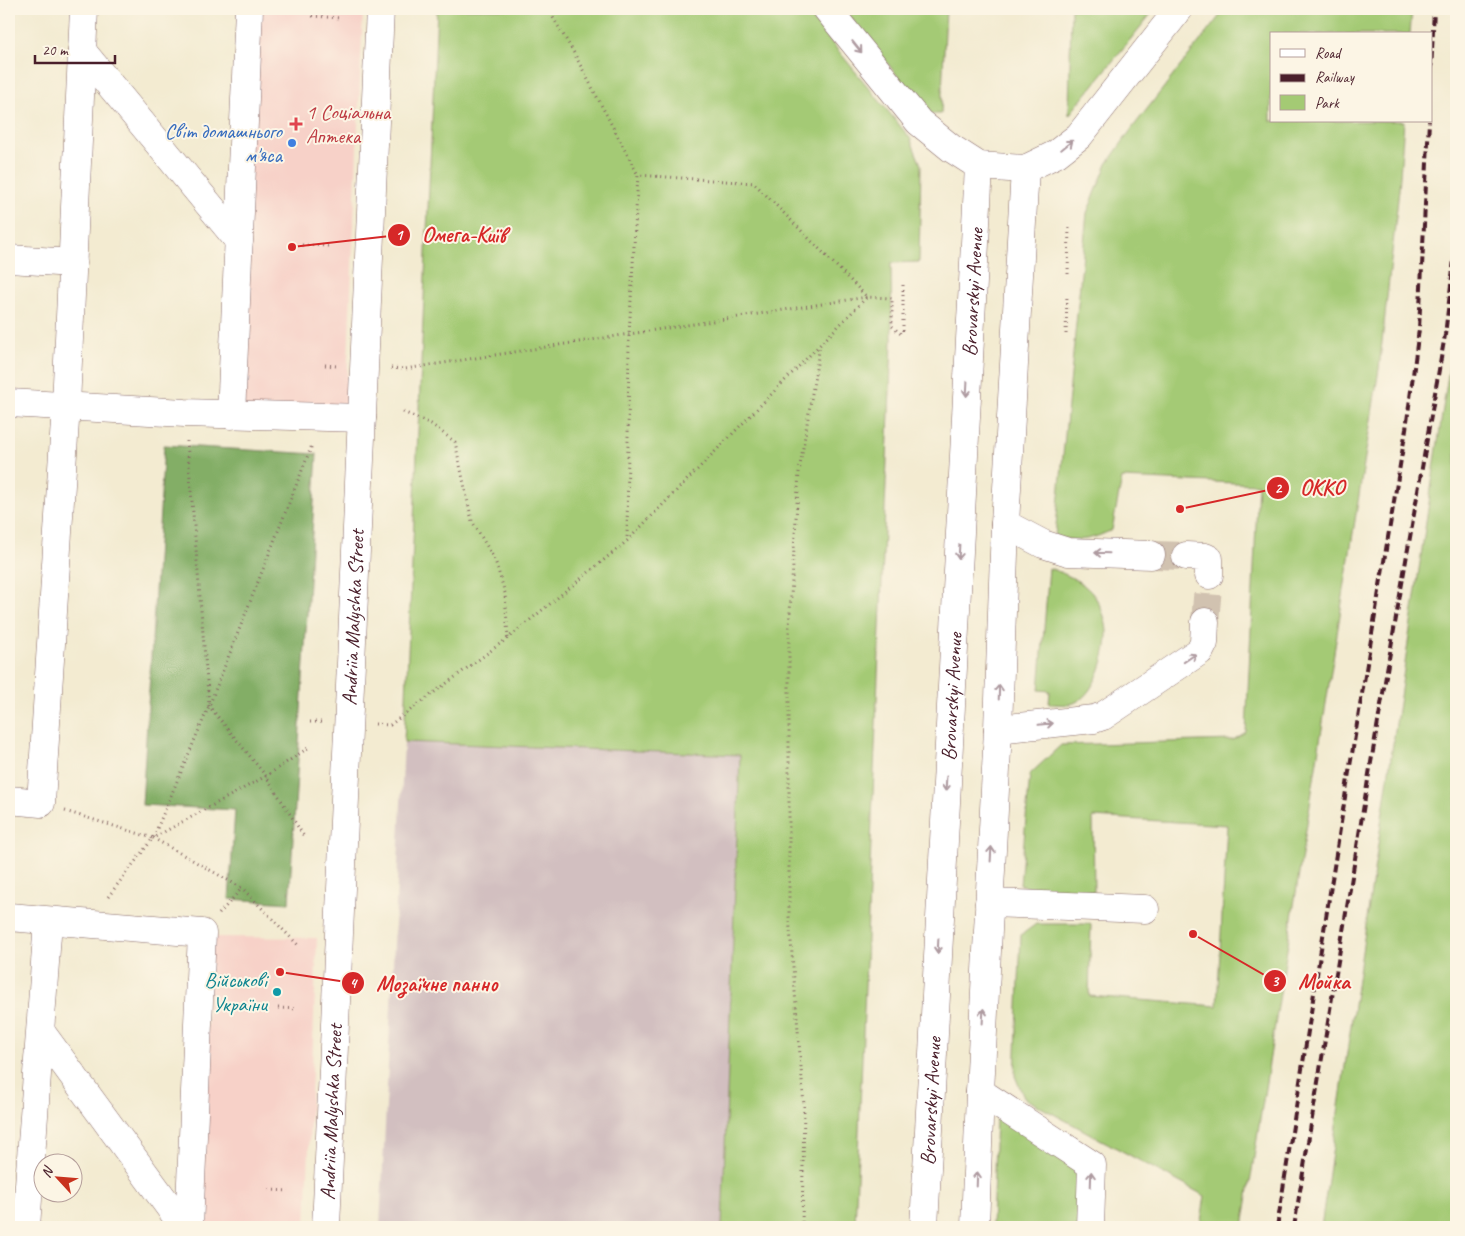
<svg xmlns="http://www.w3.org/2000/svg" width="1465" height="1236" font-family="Caveat,sans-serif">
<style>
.built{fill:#f7d1c8}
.industrial{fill:#d2bfc0}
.green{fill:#a4ca74;stroke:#777450}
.forest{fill:#83ae66;stroke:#666648}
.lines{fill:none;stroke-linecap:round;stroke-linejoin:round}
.minor-tunnel{stroke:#d1c2b0;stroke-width:28;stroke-dasharray:28 14;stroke-linecap:butt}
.minor-casing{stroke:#856665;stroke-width:29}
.major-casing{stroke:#856665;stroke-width:29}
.highway-casing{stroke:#856665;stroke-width:29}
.path{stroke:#856665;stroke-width:3;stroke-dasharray:1 4;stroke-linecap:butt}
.minor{stroke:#fff;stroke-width:28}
.major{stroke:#fff;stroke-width:28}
.highway{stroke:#fff;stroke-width:28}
.rail{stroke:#4a1f2b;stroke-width:4;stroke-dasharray:8 4;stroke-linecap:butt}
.oneway{stroke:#ae9aa0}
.health-dot{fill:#e0444e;stroke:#fcf5e5;stroke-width:2}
.shop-dot{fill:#3f7fe0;stroke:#fcf5e5;stroke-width:2}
.culture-dot{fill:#0f9aa8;stroke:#fcf5e5;stroke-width:2}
.labels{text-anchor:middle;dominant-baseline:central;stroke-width:4;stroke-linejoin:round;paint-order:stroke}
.health-label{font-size:21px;fill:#be3a42;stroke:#fcf5e5;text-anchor:start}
.shop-label{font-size:21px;fill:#366cbe;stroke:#fcf5e5;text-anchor:end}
.street-label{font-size:21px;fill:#4a1f2b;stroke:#fcf5e5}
.culture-label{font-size:21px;fill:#0d838f;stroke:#fcf5e5;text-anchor:end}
.leader{fill:none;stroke:#d62828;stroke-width:2}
.callout-dot{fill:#d62828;stroke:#fcf5e5;stroke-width:2}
.mark-label{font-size:15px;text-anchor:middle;font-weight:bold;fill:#fff}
.callout-label{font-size:22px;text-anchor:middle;font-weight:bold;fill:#d62828;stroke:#fcf5e5;stroke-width:4;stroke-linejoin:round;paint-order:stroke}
</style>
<rect width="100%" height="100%" fill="#fcf5e5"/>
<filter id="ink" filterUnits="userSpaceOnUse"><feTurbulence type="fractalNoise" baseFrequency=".02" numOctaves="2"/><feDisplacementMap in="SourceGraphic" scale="10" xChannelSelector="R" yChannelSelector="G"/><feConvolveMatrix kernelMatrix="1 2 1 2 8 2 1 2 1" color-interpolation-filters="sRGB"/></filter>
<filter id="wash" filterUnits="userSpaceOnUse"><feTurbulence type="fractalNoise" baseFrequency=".0096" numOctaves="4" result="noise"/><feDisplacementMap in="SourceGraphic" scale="20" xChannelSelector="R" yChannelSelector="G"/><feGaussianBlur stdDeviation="1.12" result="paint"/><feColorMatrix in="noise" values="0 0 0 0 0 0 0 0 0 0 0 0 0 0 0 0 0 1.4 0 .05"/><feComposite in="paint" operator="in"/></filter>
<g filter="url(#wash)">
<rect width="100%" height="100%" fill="#f3ebd1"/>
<!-- built -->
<path class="built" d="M249,9h114l-18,421 -111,-4z
M212,937l105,1 -11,289h-110z"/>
<!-- industrial -->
<path class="industrial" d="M404,742l336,13 -18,472h-342z"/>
<!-- green -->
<path class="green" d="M437,9h367l106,129 11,27 -2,97 -28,1 1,77 -37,887h-133l18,-472 -336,-13z
M844,9h102l-5,105h-13z
M1071,9h84l-86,106z
M1225,9h187l-2,25h-139v87h133l-5,69 -20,179 -136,858h-43l5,-31 -181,-98 -9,-22 6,-141 15,-11h55l-2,72 128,10 10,-181 -134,-8 1,75 -58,-2 -16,-5 10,-111 31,-29 172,-5 13,-8 12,-248 -136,-6 -10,52c-21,10 -35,13 -57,6l32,-323 20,-49 26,-37z
M1456,321v906h-135z
M1049,568c14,5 32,12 43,25 8,9 14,26 15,38 1,21 -11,62 -31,71 -7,4 -19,2 -27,2l1,-13 -11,-1z
M996,1117l82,49 4,61h-90z"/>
<!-- forest -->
<path class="forest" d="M164,445l153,9 -28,449 -60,-4 6,-89 -93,-5z"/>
</g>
<g filter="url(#ink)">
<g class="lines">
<!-- minor-tunnel -->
<path class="minor-tunnel" d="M1151,555l35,1
M1205,622l4,-47"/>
<!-- minor casing -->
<g class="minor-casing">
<g id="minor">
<path d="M82,51l157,190"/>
<path d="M9,259l64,4"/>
<path d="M9,403l176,10 177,5"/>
<path d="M231,415l18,-406"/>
<path d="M1005,524l38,20 25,8 83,3"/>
<path d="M1186,556l19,1 4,2v16"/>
<path d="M998,729l96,-10 9,-3 97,-65 4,-8 1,-21"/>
<path d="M9,800l32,3 25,-398 18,-396"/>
<path d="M989,903l156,6"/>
<path d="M9,917l193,16 -13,294"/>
<path d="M41,1032l143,195"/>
<path d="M980,1092l112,73 -2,62"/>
<path d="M26,1227l22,-306"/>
<path id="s1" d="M326,1227l54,-1218"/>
</g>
</g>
<!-- major casing -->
<g class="major-casing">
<g id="major">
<path id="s2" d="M924,1227l55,-1061"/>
<path d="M975,1227l5,-135 18,-363 7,-205 20,-355"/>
</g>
</g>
<!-- highway casing -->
<g class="highway-casing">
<path id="highway" d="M827,9l92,113 32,26 28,18 46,3 31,-15 23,-18 100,-127"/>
</g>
<!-- path -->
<path class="path" d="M548,9l26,44 64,122 -9,160 -2,205
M312,16l28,2
M302,245l28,1
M1068,274l1,-49
M903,285v50
M1066,334l1,-40
M325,365l12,1
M391,368l14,1 462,-72 25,1v28l11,10
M403,412l28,12 24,18 17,79 23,39 10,33 3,45
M187,441l22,265 57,70 39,62
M310,722h12
M375,724l15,1 118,-87 119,-97 240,-244 -113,-114 -116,-8
M65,811l88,27 113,-62 42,-28
M153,838l89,50 58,59
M108,897l45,-59 56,-132 103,-261
M219,914l23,-26
M278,1008l19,1
M269,1190l20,1
M802,1227l2,-121 -15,-190v-289l10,-155 21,-127"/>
<!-- minor -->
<use href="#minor" class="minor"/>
<!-- major -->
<use href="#major" class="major"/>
<!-- highway -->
<use href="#highway" class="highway"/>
<!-- rail -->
<path class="rail" d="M1431,72l3,-63
M1277,1227l72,-455 57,-343 13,-100 10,-208
M1294,1227l75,-453 76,-439 11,-92"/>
</g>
<!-- one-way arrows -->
<defs><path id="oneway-shaft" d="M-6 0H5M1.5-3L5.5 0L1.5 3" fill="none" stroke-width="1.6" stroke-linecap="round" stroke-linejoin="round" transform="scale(1.25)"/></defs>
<g class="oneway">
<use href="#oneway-shaft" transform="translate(857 47) rotate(51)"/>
<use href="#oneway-shaft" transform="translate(1067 145) rotate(-39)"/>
<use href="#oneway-shaft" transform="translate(967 389) rotate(93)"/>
<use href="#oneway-shaft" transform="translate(959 552) rotate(93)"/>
<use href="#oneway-shaft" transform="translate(1102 553) rotate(-178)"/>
<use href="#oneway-shaft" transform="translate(1190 658) rotate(-34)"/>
<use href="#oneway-shaft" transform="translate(999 692) rotate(-88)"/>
<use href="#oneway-shaft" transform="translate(1046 724) rotate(-6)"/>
<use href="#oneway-shaft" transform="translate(946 784) rotate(93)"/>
<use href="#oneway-shaft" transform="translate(991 854) rotate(-87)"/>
<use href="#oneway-shaft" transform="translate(938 946) rotate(93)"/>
<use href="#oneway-shaft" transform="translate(983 1016) rotate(-87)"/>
<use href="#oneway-shaft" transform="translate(977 1179) rotate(-88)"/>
<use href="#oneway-shaft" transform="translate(1091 1179) rotate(-88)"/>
</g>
</g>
<!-- markers -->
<path class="health-dot" d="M293.5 116.5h5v5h5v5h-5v5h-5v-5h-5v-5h5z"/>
<circle class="shop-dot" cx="292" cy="143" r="5"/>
<circle class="culture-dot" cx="277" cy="992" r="5"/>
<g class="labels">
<!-- health labels -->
<g class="health-label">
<text x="306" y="112">1 Соціальна<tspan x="306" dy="24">Аптека</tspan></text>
</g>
<!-- shop labels -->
<g class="shop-label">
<text x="282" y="131">Світ домашнього<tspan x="282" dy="24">м'яса</tspan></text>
</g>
<!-- street labels -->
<g class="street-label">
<text stroke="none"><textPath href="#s2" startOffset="936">Brovarskyi Avenue</textPath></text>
<text stroke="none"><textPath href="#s1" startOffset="610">Andriia Malyshka Street</textPath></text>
<text stroke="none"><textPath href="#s2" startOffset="531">Brovarskyi Avenue</textPath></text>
<text stroke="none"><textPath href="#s2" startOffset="126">Brovarskyi Avenue</textPath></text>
<text stroke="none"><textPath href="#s1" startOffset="115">Andriia Malyshka Street</textPath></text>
</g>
<!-- culture labels -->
<g class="culture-label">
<text x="267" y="980">Військові<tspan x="267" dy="24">України</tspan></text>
</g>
</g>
<!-- callouts -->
<path class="leader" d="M292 247L399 235M1180 509L1278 488M1193 934L1275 981M280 972L353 983"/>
<g class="callout-dot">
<circle cx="292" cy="247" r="5"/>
<circle cx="1180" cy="509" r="5"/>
<circle cx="1193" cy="934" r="5"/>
<circle cx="280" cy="972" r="5"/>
<circle cx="399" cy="235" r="12"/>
<circle cx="1278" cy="488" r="12"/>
<circle cx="1275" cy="981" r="12"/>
<circle cx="353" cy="983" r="12"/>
</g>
<g class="mark-label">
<text x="399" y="240">1</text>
<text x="1278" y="493">2</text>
<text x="1275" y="986">3</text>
<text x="353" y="988">4</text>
</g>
<g class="callout-label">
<text x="464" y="242">Омега-Київ</text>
<text x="1322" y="495">OKKO</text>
<text x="1324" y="989">Мойка</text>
<text x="437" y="991">Мозаїчне панно</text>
</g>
<!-- margin -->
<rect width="1465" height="1236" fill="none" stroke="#fcf5e5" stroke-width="30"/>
<!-- legend -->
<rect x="1270" y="32" width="162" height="90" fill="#fcf5e5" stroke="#b59f9b"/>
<rect x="1280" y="49" width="25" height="8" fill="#ffffff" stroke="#b59f9b"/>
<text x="1315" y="58" font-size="15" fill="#4a1f2b">Road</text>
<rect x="1280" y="74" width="25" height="8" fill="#4a1f2b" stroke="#b59f9b"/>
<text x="1315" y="82" font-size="15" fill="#4a1f2b">Railway</text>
<rect x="1280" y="95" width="25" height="15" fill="#a4ca74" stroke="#b59f9b"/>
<text x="1315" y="108" font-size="15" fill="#4a1f2b">Park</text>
<!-- north arrow -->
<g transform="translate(58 1178) rotate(296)"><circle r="24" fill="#fcf5e5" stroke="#b59f9b"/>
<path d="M0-4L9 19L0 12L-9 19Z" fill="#c8321e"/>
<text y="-8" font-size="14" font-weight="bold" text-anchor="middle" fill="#4a1f2b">N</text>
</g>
<!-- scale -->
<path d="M35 55v8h80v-8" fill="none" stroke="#4a1f2b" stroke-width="2.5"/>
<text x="42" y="55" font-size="15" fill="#4a1f2b" stroke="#fcf5e5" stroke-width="4" paint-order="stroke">20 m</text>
</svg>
